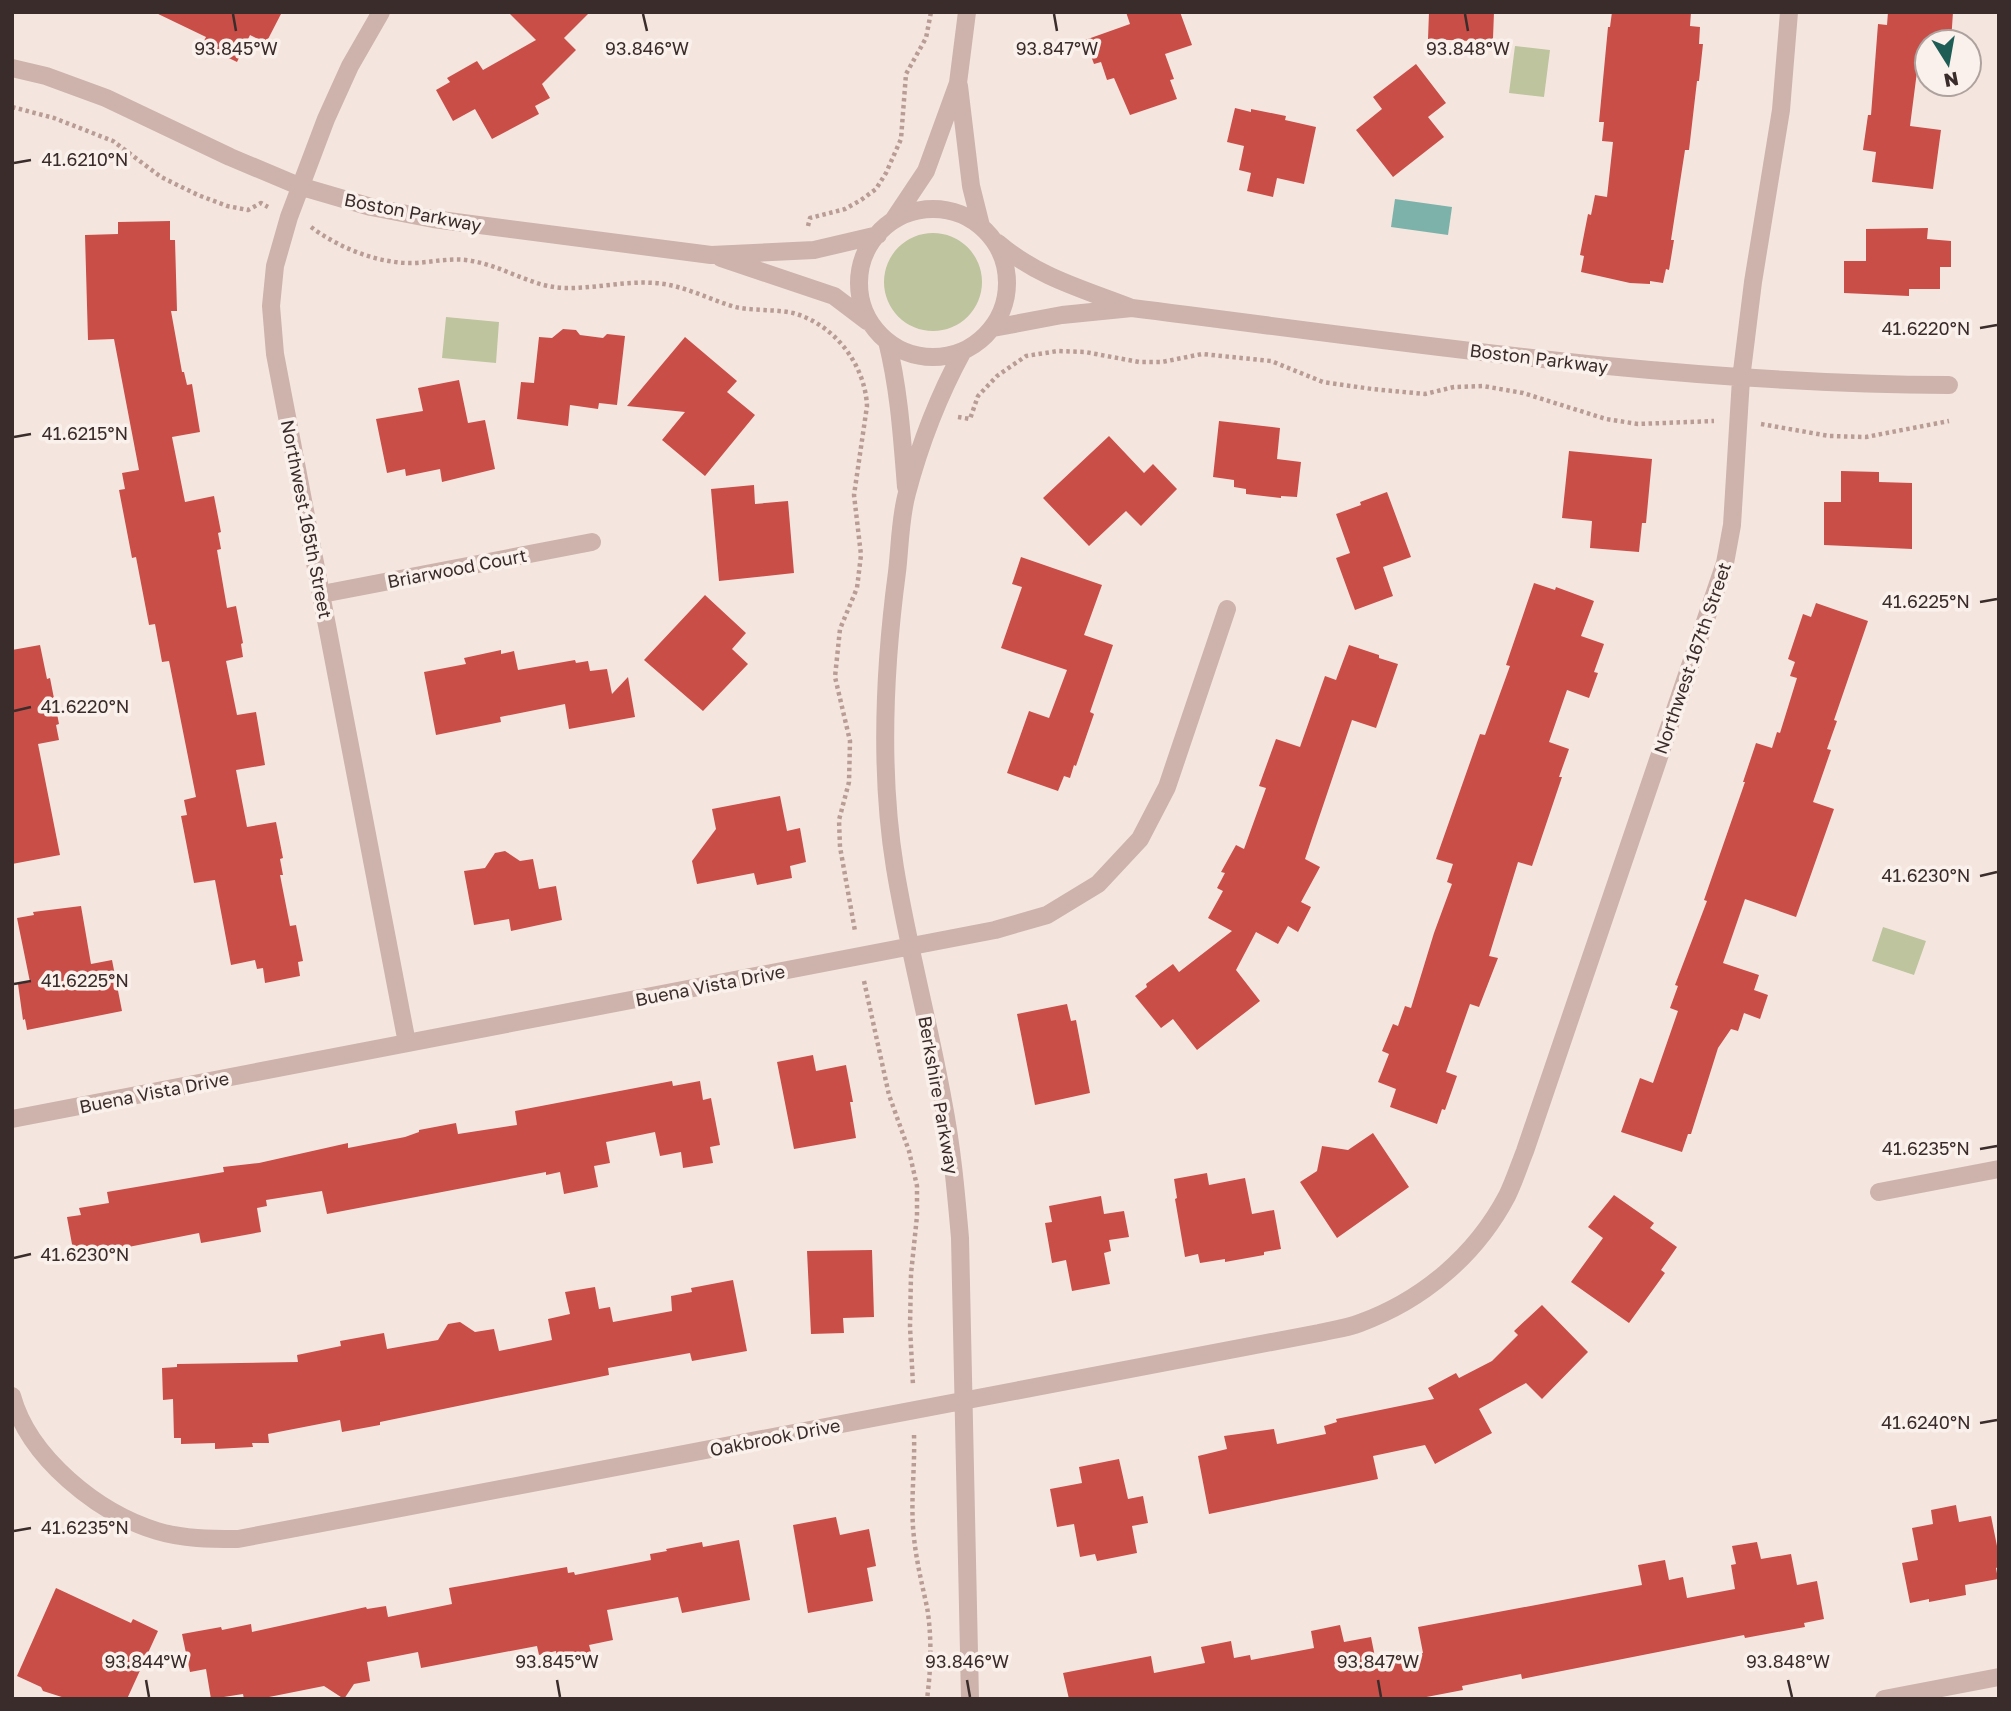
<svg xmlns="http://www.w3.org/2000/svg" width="2011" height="1711" font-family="'Golos Text',sans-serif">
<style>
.green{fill:#bec49e}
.water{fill:#7db2aa}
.building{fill:#c94e48}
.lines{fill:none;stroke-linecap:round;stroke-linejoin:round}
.path{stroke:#b99d95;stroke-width:4.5;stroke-dasharray:3.5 3.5;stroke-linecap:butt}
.minor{stroke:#cdb3ab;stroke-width:18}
.ticks{fill:none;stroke:#3a2c2a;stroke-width:2.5}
.labels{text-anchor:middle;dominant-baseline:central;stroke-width:7;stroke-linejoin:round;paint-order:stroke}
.street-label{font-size:18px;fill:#3a2c2a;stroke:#fbf1ec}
.ticks-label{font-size:18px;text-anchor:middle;fill:#3a2c2a;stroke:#fbf1ec;stroke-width:7;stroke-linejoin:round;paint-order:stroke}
</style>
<rect width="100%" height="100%" fill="#f4e6df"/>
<!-- green -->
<path class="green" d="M1515,46l35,4 -6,47 -35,-4z
M884 282a49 49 0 1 1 98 0a49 49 0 1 1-98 0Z
M446,317l53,5 -3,41 -54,-5z
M1883,927l43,14 -12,34 -42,-14z"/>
<!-- water -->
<path class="water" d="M1395,199l57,8 -4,28 -57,-8z"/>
<!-- building -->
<path class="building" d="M154,12h128l-16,31 -16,-8 -13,27 -35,-17 4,-8z
M508,12h82l-26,26 12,12 -34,34 8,14 -15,8 4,8 -47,25 -17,-30 -22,12 -17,-31 14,-8 -3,-4 30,-17 6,9 53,-30z
M1126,12h54l12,33 -27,9 9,25 -4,1 7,19 -47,16 -16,-37 -7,2 -6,-18 -7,2 -9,-24 45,-16z
M1429,12h65l-1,26 -2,4 -63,-3z
M1612,12h79l-1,14 10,1 -1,17h4l-4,37h-2l-8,69h-4l-14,90h3l-5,30 -3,-1 -3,14 -13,-2v3l-20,-1 -49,-11 3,-16 -4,-1 8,-41 3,1 4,-20 12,2 6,-55 -11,-1 2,-19h-5l9,-95h2z
M1888,12h65l-2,30h-24v15l-8,-1 -9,70 31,4 -8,59 -61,-7 4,-30 -13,-2 5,-35h3l7,-91 9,1z
M1416,64l30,39 -18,14 16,20 -51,40 -37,-47 26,-21 -9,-12z
M1235,108l16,4v-3l35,7 -1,4 31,7 -12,57 -27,-6 -4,19 -26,-6 4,-18 -12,-3 5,-24 -17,-4z
M170,221v19h5l2,71h-6l11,61h2l3,13 5,-1 8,48 -28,5 13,65 29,-6 7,36 -3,1 3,16 -4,1 10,58 9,-2 7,37 -2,1 2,13 -17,4 11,54 19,-3 9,53 -29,5 11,57 29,-5 7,36 -3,1 3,16h-3l10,51 6,-1 7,36 -5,1 2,14 -35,7 -2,-15 -6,1 -2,-9 -24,5 -16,-85 -21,3 -13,-67 6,-1 -3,-15 12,-3 -27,-136 -7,1 -7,-38 -6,1 -13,-68 -4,1 -13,-68 6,-1 -3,-16 17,-3 -25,-131 -26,1 -3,-105 33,-1v-12z
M1928,228l-1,11 24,2v26h-11v22h-31v7l-65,-3v-32h22v-32z
M563,329l13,1 4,5 23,3 4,-4 18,2 -8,69 -18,-2 -1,6 -28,-4 -2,21 -51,-7 4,-37 13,1 5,-46 13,1z
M685,337l52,44 -10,11 28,23 -50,61 -43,-36 23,-28 -58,-6z
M459,380l9,43 17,-3 10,49 -53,13 -2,-13 -34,7 -1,-7 -18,4 -11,-54 47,-8 -5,-23z
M1219,421l61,7 -3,31 24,3 -4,35 -16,-1v2l-35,-4v-5l-12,-2v-7l-21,-3z
M1109,436l35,37 9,-9 24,25 -36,37 -15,-15 -37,35 -46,-48z
M1569,451l83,8 -6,64h-4l-3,29 -49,-4 2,-27 -30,-3z
M1841,471l38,1v10l33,1v66l-88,-4v-43h17z
M754,485l1,19 33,-3 6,72 -75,8 -8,-92z
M1387,492l24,65 -28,10 10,29 -38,14 -19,-52 14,-5 -14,-39 25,-9 -1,-3z
M1021,557l81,28 -18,50 29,10 -23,67 4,2 -18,52 -2,-1 -4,13 -6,-2 -6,15 -51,-18 22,-62 20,7 18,-48 -66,-22 21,-61 -10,-3z
M1534,583l21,7 1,-3 38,14 -13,35 23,8 -10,28 4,1 -9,25 -22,-8 -18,52 20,7 -10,28h3l-30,89 -14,-4 -29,94 9,2 -19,49 -9,-3 -24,68 11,4 -12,34 -3,-1 -5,15 -47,-17 6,-18 -18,-7 11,-28 -7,-3 11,-27 5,2 7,-20 6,2 23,-75 18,-49 -5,-2 6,-18 -17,-5 44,-125 5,1 25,-69 -4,-1z
M705,595l41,38 -14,16 16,15 -45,47 -59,-51z
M1816,603l52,18 -34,99 3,1 -10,28 4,1 -18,52 21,7 -38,108 -51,-18 -22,64 36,12 -5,15 14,5 -8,24 -16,-6 -6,18 -7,-2 -13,19 -27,86h-3l-6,18 -61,-20 19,-54 13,5 25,-72 -8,-3 8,-22 -3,-1 32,-84 -3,-1 41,-118h-2l13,-39 16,5 5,-16 3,1 17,-55 -7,-2 5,-14 -7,-3 15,-45 8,3z
M40,645l7,34 3,-1 9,46 -3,1 3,15 -21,4 22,111 -48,9v-214z
M1349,645l30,10v3l19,6 -22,64 -24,-8 -47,139 15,8 -19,35 10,5 -13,25 -10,-6 -10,18 -22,-12 -20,38 24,31 -63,49 -24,-31 -12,9 -26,-32 12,-9 -1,-3 27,-20 6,8 53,-41 -24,-13 15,-27 -6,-3 8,-15 -4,-1 15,-27 8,4 22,-61 -7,-2 17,-47 24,8 25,-71 11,4z
M501,650v4l13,-3 4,19 57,-10 1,3 12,-2 2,10 17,-2 5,25 16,-17 7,40 -66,12 -4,-25 -65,13 1,5 -65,13 -12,-63 42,-8 -2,-6z
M780,796l7,35 13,-3 6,34 -16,4 2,12 -35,7 -3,-12 -57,11 -5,-23 24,-32 -4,-20z
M505,851l15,10 13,-2 6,30 17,-3 6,34 -51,11 -2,-12 -35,6 -10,-54 21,-3 10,-15z
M81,906l10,58 21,-4 10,51 -95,19 -2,-11 -2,1 -5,-36 12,-2 -13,-64 17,-3 -1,-3z
M1067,1004l4,17 5,-1 14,73 -55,12 -18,-91z
M813,1055l3,16 30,-6 7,37h-3l6,36 -62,11 -17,-87z
M672,1081l1,5 27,-5 3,19 8,-2 9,47 -10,2 3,16 -30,5 -2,-16 -21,4 -5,-24 -49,10 4,21 -16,3 4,21 -34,7 -4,-22 -14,3v-3l-219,42 -5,-23 -56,9 1,6 -10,2 4,24 -60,11 -2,-10 -111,22v-3l-14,3 -7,-38 14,-2 -2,-7 30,-5 -2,-11 117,-20 -1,-5 36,-4 89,-20v5l57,-11 14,-5v-2l37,-7 2,11 59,-9 -2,-14z
M1373,1133l36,54 -72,51 -37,-56 17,-11 5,-25 26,4z
M1207,1173l2,12 36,-7 7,36 22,-4 7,39 -17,3v3l-39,7v-3l-25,4 -2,-9 -13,3 -10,-58 2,-1 -3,-19z
M1614,1195l40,28 -4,5 27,19 -16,23 4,3 -36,50 -58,-41 32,-44 -15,-11z
M1101,1196l3,18 20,-3 5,26 -20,3 2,11 -7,2 6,31 -38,7 -6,-31 -14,3 -7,-40 7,-1 -3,-16z
M872,1250l2,67 -31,1 1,15 -33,1 -4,-83z
M733,1280l14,71 -55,10 -2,-8 -82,15 1,7 -229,47v3l-38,7 -2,-12 -72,14 1,9h-17l1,4 -38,2v-6l-34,1v-6h-7l-1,-39 -10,1 -1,-32 15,-1v-3l121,-2 -1,-7 44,-9 -1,-5 44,-8 3,16 51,-9 10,-16 12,-2 15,10 19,-3 5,22 53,-11 -4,-21 22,-5 -5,-22 30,-5 4,22 11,-2 3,15 59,-11 -1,-15 21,-4 -1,-4z
M1542,1305l46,47 -46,47 -16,-16 -47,26 13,24 -57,31 -10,-19 -52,11 5,23 -169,35 -11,-58 29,-7 -3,-13 50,-7 3,15 49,-10 -2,-8 13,-4 -1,-3 98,-20 -6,-11 28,-15 3,5 33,-17 26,-26 -4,-4z
M1119,1459l9,40 15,-3 5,27 -16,3 5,27 -40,8 -2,-7 -15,3 -6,-33 -17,3 -7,-38 32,-6 -3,-16z
M1956,1505l3,17 32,-6 8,40v11l-3,1 2,11 -33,6 1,10 -37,7v-3l-19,4 -8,-40 16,-3 -6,-32 21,-4 -2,-14z
M836,1517l4,18 29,-6 7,37 -9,2 6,33 -65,12 -15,-88z
M739,1540l11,60 -68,13 -4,-16 -71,13 6,30 -24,5 2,7 -34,7 -1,-8 -17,4 -2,-9 -116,22 -3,-16 -51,10 3,19 -16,3 -10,15 -20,-13 -65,13h-15l-1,-5 -32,5 -5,-30 -16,3 -8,-38 39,-7 1,3 29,-6 1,8 114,-25 1,2 19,-3 2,11 64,-13 -3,-16 118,-21 1,6 6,-1 1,3 76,-15 -1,-6 17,-3 -1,-2 36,-7 1,5z
M1757,1542l4,17 30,-5 6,31 20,-4 7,38 -20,4 1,4 -60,11 -1,-3 -222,44 -1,-5 -59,12 1,4 -47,9h-347l-6,-26 88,-17 3,17 51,-10 -4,-16 30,-6 3,17 16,-3 1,5 63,-12 -3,-17 29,-6 4,17 27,-5 5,25 47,-9 -5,-26 224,-42 -4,-20 27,-5 4,20 14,-3 4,21 48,-9 -4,-24 5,-1 -4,-18z
M56,1588l75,35 2,-4 25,12 -31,68h-59l-25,-8 -2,-4 -24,-11z"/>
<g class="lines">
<!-- path -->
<path class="path" d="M12,107l42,11 59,23 48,36 37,18 29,11 21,4 13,-7 7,4
M808,226l2,-8 35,-9 16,-9 15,-11 10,-16 15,-34 5,-65 20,-36 5,-26
M311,227c28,21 68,37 103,36 20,-1 39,-6 58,-2 31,5 60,26 92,27 33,1 66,-9 100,-4 25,4 47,16 71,23 18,4 39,2 58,6 41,11 72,51 74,93l-13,89 7,60 -4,33 -17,41 -5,48 15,64 -1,41 -10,38 1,27 15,84
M958,417l12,2 8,-23 19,-20 29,-20 32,-5 27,1 54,10h23l40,-8 69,7 52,21 49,7 53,5 29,-7 29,-1 40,7 83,26 32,5 76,-3
M1761,424l68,12 37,1 83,-16
M864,981l25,114 20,56 8,35v30l-6,58 -1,53 3,58
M914,1435c1,31 -3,61 -1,92 2,28 8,53 14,80 5,29 4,63 0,92"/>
<!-- minor -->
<path class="minor" d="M381,12l-31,54 -24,53 -37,98 -14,49 -4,40 4,48 132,689
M12,68l34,8 60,22 124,59 69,29 72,21 62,12 278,36 103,-5 64,-15
M959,86l12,100 10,40
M859 283a74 74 0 1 1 148 0a74 74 0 1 1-148 0Z
M894,219l32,-48 32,-88 9,-71
M998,243c40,34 82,45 131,64
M721,258l113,38 33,25
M993,328l69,-13 70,-7c271,34 543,76 817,77
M887,341c12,48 15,96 19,146
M963,351c-24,44 -43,93 -56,142 -7,25 -7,54 -10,79 -13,98 -18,198 -2,296 13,79 34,155 48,233 9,46 13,91 17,137l10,461
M322,594l270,-52
M12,1119l983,-189 52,-15 51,-31 42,-45 27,-52 60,-178
M1879,1192l120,-23
M12,1396c17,62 86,117 145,135 26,8 54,8 81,8l1081,-206c13,-3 28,-5 41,-10 63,-23 116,-68 147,-127 7,-14 12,-30 18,-45l200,-588 7,-38 9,-146 12,-97 28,-172 8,-98
M1884,1699l115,-22"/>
</g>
<!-- ticks -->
<path class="ticks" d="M233,14l3,17M643,14l4,17M1054,14l3,17M1465,14l3,17M14,163l17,-3M1980,328l17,-3M14,437l17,-3M1980,602l17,-3M14,711l17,-4M1980,876l17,-4M14,984l17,-3M1980,1149l17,-3M14,1258l17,-4M1980,1423l17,-3M14,1531l17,-3M146,1680l3,17M557,1680l3,17M967,1680l3,17M1378,1680l3,17M1788,1680l4,17"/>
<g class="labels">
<!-- street labels -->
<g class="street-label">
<text transform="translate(413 212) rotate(11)">Boston Parkway</text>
<text transform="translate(1539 358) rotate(7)">Boston Parkway</text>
<text transform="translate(307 519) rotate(79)">Northwest 165th Street</text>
<text transform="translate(457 568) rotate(-11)">Briarwood Court</text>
<text transform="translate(1692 658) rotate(-71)">Northwest 167th Street</text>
<text transform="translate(710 985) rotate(-11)">Buena Vista Drive</text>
<text transform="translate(154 1092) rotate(-11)">Buena Vista Drive</text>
<text transform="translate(939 1095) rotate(80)">Berkshire Parkway</text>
<text transform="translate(775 1437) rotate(-11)">Oakbrook Drive</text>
</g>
</g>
<g class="ticks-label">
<text x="236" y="55">93.845°W</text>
<text x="647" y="55">93.846°W</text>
<text x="1057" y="55">93.847°W</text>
<text x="1468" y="55">93.848°W</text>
<text x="85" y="166">41.6210°N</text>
<text x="1926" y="335">41.6220°N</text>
<text x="85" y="440">41.6215°N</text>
<text x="1926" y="608">41.6225°N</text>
<text x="85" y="713">41.6220°N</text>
<text x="1926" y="882">41.6230°N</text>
<text x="85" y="987">41.6225°N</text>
<text x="1926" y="1155">41.6235°N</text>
<text x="85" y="1261">41.6230°N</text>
<text x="1926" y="1429">41.6240°N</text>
<text x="85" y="1534">41.6235°N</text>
<text x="146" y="1668">93.844°W</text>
<text x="557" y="1668">93.845°W</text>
<text x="967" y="1668">93.846°W</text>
<text x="1378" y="1668">93.847°W</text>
<text x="1788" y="1668">93.848°W</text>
</g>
<!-- border -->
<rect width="2011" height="1711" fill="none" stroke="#3a2c2a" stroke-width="28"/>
<!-- north arrow -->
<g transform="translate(1948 63) rotate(169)"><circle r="33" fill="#fbf1ec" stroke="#aea29e" stroke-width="2"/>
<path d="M0-5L12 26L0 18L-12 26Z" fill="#1e5d55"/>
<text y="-10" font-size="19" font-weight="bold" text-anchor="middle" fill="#3a2c2a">N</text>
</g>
</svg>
